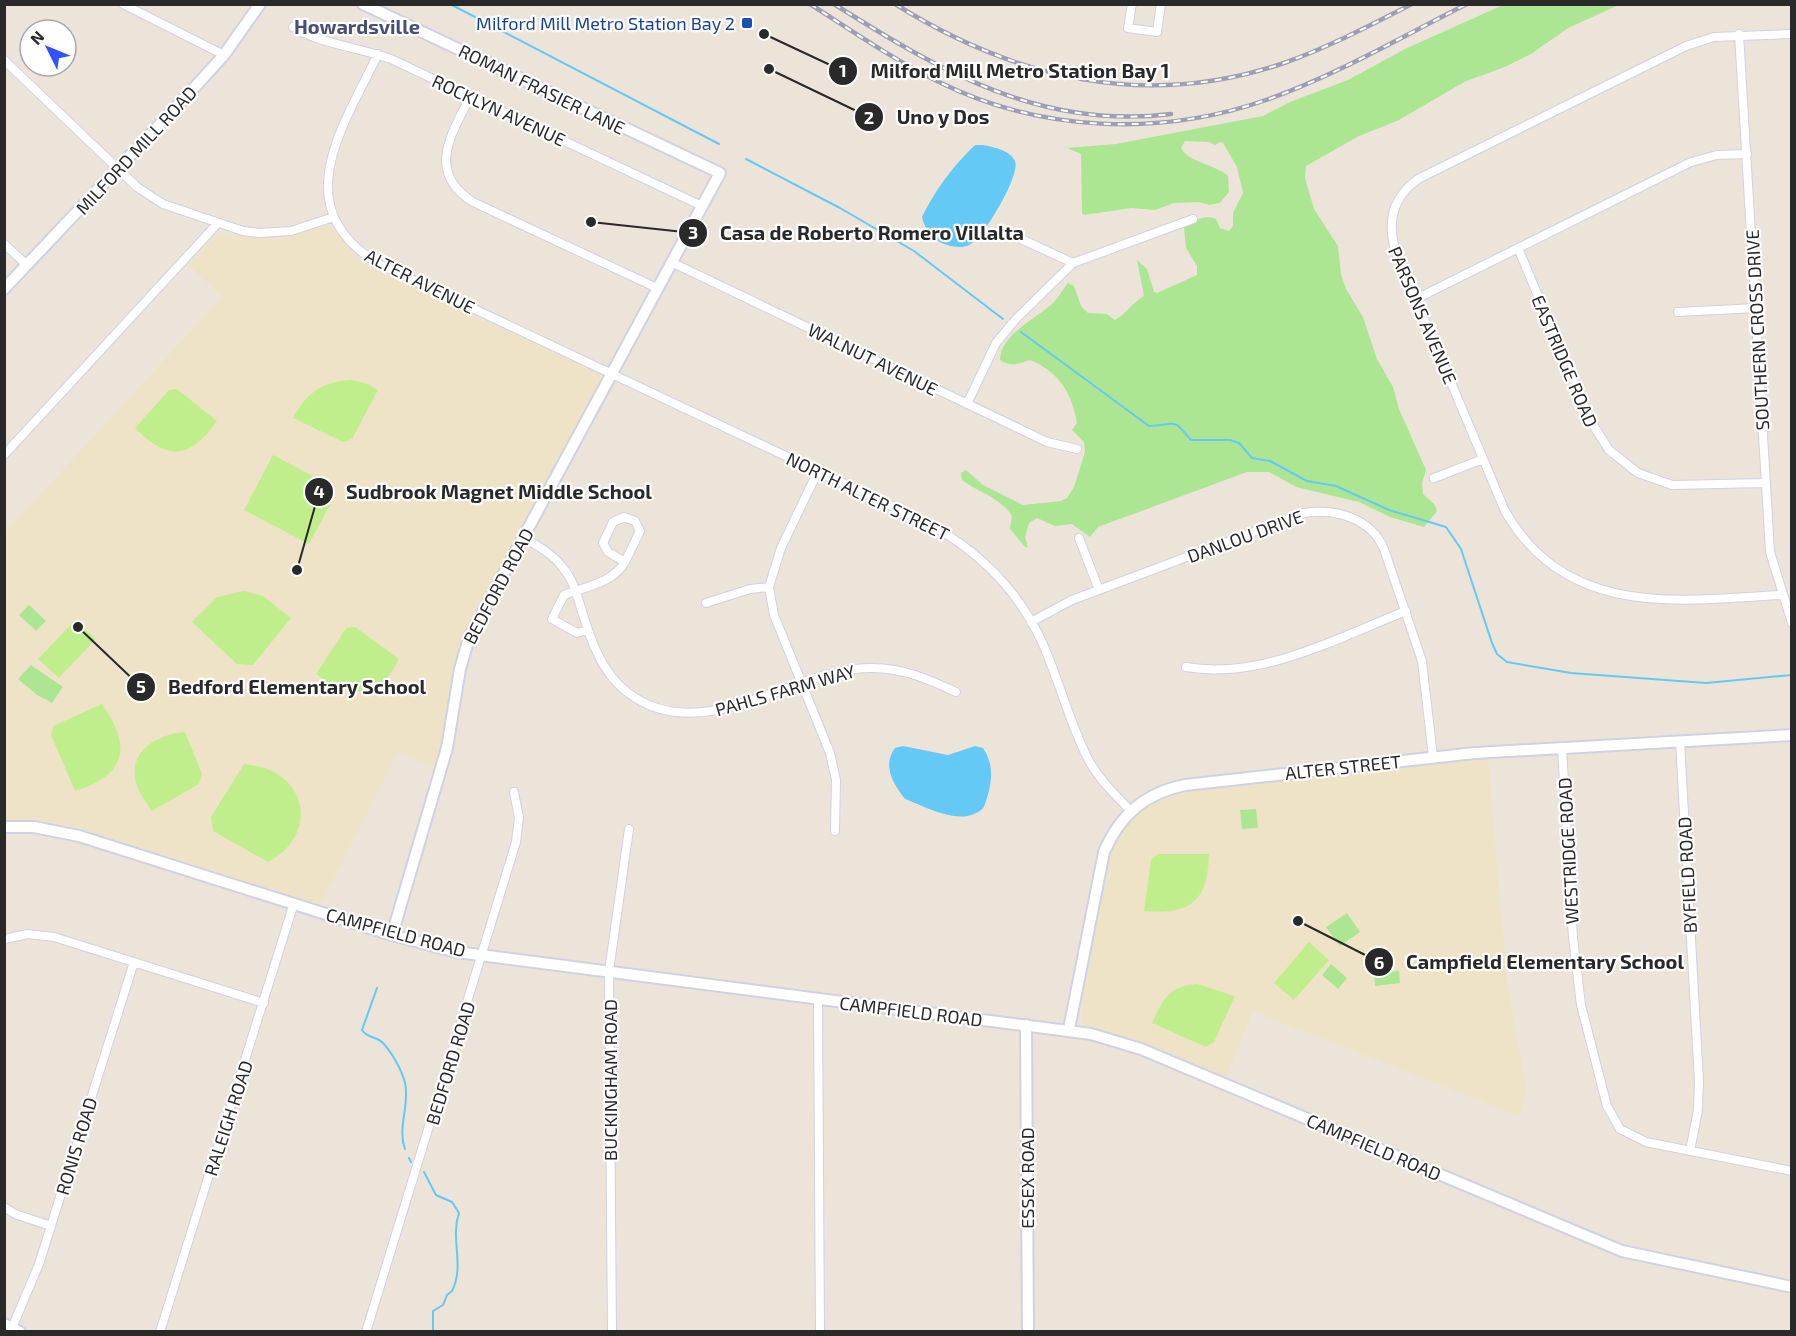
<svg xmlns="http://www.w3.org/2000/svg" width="1796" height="1336" font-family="'Exo 2',sans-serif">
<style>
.education{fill:#efe3c7}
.green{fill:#ace692}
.pitch{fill:#c1ee8d}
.water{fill:#65c9f5}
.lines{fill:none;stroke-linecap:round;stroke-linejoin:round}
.stream{stroke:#65c9f5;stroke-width:2}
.street-casing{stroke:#ced2e3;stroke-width:10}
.secondary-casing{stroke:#ced2e3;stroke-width:14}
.street{stroke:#fff;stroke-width:8}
.secondary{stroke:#fff;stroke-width:10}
.rail-casing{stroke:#9c9eb4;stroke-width:4.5}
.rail{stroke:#fff;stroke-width:2;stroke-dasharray:7;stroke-linecap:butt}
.transit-dot{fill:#1a4fb4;stroke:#fff;stroke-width:2}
.labels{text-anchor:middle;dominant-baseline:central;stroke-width:4.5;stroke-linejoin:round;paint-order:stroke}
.transit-label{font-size:18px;fill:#164399;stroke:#fff;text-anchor:end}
.street-label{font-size:18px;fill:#292929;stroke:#fff}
.neighbourhood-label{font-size:20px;font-weight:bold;fill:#474e7b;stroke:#fff}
.leader{fill:none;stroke:#292929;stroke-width:2}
.callout-dot{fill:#292929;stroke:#fff;stroke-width:2}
.mark-label{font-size:18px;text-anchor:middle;font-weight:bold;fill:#fff}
.callout-label{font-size:20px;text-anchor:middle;font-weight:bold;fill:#292929;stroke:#fff;stroke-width:4.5;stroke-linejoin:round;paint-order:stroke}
</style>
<rect width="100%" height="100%" fill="#ece4d9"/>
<!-- education -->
<path class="education" d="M325,225l7,3 30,35 13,7 230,106 -140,259 -11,32 -10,79 -8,22 -38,-16 -77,153 -246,-78 -41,-7h-29v-288l217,-235 -34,-32 30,-31 55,5z
M1488,758l19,221 20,116 -9,21 -265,-105 -27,67 -85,-35 -60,-19 4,-52 24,-119 9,-20 18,-20 12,-8 27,-12 14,-2z"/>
<!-- green -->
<path class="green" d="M1503,5h116l-51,23 -37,26 -24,12 -43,16 -65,38 -40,16 -53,30 -1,12 9,31 24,37 3,28 5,15 17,28 14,42 16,28 6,22 27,61 -4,13 1,11 12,11 2,6 -13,16 -34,-10 -31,-15 -63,-15 -27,-15h-22l-149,55 -8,10 -18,-13 -17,2 -18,-8 -8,5 -4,14 3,10h-3l-15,-18 2,-13c-12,-19 -33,-23 -50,-36l-1,-7 5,-3 17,15 40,20 38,-4 6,-3 7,-11 11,-35 -1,-10 -12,-12 5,-7c-5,-30 -18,-51 -47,-63 -11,4 -20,7 -30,0 0,-26 38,-42 54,-58 5,-5 9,-13 14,-19l6,3 7,20 7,7 19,1 8,6c12,-7 17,-17 29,-24l-7,-36 10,9 7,23 3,1 40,-18v-9l-11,-18 -2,-20c9,-7 21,-14 32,-9l4,9 9,3 4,-5v-13l10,-20 -6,-26 -14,-24 -3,-1 -5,3 -6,-3 -24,-1 -4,7c8,15 34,16 47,28l1,16 -9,11 -11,2 -10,-3 -25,1 -19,7 -24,-2 -47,7 -2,-2 -1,-59 -14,-6 49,-4 147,-28 27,-14 58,-22 57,-31z
M29,605l17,16 -10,10 -17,-16z
M31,665l32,22 -11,16 -15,-8 -19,-16z
M1256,809l2,19 -16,1 -2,-19z
M1347,913l13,19 -20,14 -14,-19z
M1331,964l16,14 -9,11 -16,-14z
M1399,971l1,12 -25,3 -1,-13z"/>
<!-- pitch -->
<path class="pitch" d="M352,380l16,4 10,6 -26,49 -9,3 -50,-24c14,-26 30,-37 59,-38z
M177,389l40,32c-28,39 -49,40 -82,7l34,-38z
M273,455l40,21 -7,14 25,13 -22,41 -65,-34z
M244,591l19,5 28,22 -38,47 -16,-1 -45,-42 25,-25z
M75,620l21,19 -37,39 -21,-19z
M355,627l44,32c-19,41 -50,40 -83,15l30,-46z
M102,704c30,42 25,71 -27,87l-24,-56 2,-9z
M185,732l17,42 -3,10 -47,27c-6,-9 -14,-19 -16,-29 -8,-32 23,-48 49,-50z
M244,764c11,2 22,3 32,9 39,24 29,71 -8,89l-55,-31 -2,-14z
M1158,854h51c-1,48 -19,61 -65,57l7,-51z
M1309,942l20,18 -35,40 -20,-17z
M1197,984l38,12 -21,46 -8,5 -54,-24c11,-24 17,-37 45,-39z"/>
<!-- water -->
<path class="water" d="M983,145c10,2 27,5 32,16 6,13 -31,76 -44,83 -9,5 -17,3 -27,0 -12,-5 -19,-14 -22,-27 13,-27 31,-51 53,-72z
M903,746l45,9 27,-9 8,2c13,19 8,39 1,59 -20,22 -57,0 -79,-8 -12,-15 -23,-34 -10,-51z"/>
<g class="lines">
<!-- stream -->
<path class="stream" d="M450,4l269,140
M746,159l94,49 74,43 89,68
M1021,332l128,94c28,-1 22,-10 42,14h39l9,3 13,15 18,3 37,20 29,5 53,24 57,17 15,22 31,94 5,11 10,8 64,11 135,10 86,-8
M377,988l-15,42c5,8 13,6 20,12 9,9 20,28 23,41 5,22 -8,45 0,66
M409,1158l2,4
M424,1172l12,23 16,7 7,11c-9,25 6,53 -7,78l-5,4 -4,10 -10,6v21"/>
<!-- street casing -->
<g class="street-casing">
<path id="street" d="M123,4l101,51
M1132,4l-4,24 29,4 4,-28
M293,27c24,16 68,21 98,32l311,147
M1739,34l31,518 22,71
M378,54c-35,73 -93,154 1,210l540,255c55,27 97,67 123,123 17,38 27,79 45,115 10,20 27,37 43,53
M4,60l133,127 26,17 80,27 16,2 32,-2 43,-14
M470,97c-19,38 -44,75 3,105l184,86
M1021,239l52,24 120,-44
M4,244l23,21
M1518,248l72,172 19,30 29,23 34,12 93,-2
M671,262l376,180 30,7
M1416,299l275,-137 26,-7 30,-1
M1678,312l78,-4
M967,404l29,-61 19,-23 58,-57
M4,455l213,-231
M818,471l-37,77 -12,39 5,28 56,138 6,27 -1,51
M1434,478l49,-19
M524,538c14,8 29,16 39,30 9,10 13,24 17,37 13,42 25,81 69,100 70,30 149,-36 220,-37 32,-1 59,11 87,24
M1079,538l20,52
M1782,595c-105,6 -216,23 -277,-84l-110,-262c-8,-28 -2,-52 23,-70l268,-133 28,-9 78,-3
M706,603l44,-14 19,-2
M1031,622l41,-22 232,-87c31,-5 67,5 80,36l38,112 11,96
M588,630l-11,3 -25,-14 12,-24c23,-9 47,-11 61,-33l-17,-10 -5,-9 10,-21 11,-5 11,4 5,10 -15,31
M1186,667c76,13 151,-29 220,-56
M1680,741l19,341 -1,28 -8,41
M1562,748l11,190 8,67 26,101 13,23 26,13 146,29
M4,939l24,-5 26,3 210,66
M818,1000l2,332
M4,1207l11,7 36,12
M12,1328l27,-64 95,-302
M160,1332l134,-429
M366,1332l150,-490 3,-24 -5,-26
M612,1332l-3,-361 20,-142"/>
</g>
<!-- secondary casing -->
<g class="secondary-casing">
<path id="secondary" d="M363,4l357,169 -251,465 -9,31 -13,79 -55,187
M4,289l190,-201 30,-33 36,-51
M4,827h30l45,9 313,99 65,17 634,82 50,15 481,202 170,36
M1026,1025l2,307
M1069,1029l35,-177c16,-37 41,-59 81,-67l290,-32 317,-18
M4,1324l16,8"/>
</g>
<!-- street -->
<use href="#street" class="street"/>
<!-- secondary -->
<use href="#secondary" class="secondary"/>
<!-- rail casing -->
<g class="rail-casing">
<path id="rail" d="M810,4c42,27 84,56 129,78 101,50 221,55 327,18 69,-24 135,-63 201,-96
M834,4c106,67 207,126 337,110
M895,4c120,75 252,106 389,59 45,-16 87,-38 128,-59"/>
</g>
<!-- rail -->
<use href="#rail" class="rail"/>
</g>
<!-- markers -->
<rect class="transit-dot" x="741" y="17" width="12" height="12" rx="3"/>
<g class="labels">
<!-- transit labels -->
<g class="transit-label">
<text x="735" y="23">Milford Mill Metro Station Bay 2</text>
</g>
<!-- street labels -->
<g class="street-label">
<text transform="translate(542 89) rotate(26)">ROMAN FRASIER LANE</text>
<text transform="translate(499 110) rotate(25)">ROCKLYN AVENUE</text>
<text transform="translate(136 150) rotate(-47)">MILFORD MILL ROAD</text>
<text transform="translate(420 281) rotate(27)">ALTER AVENUE</text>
<text transform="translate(1423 315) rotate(67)">PARSONS AVENUE</text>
<text transform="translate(1757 330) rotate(-93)">SOUTHERN CROSS DRIVE</text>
<text transform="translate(873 359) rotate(26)">WALNUT AVENUE</text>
<text transform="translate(1565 361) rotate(67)">EASTRIDGE ROAD</text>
<text transform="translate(868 496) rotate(26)">NORTH ALTER STREET</text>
<text transform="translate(1245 536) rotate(-20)">DANLOU DRIVE</text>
<text transform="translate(498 586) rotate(-62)">BEDFORD ROAD</text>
<text transform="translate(785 690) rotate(-16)">PAHLS FARM WAY</text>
<text transform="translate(1343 767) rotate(-6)">ALTER STREET</text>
<text transform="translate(1568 851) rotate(-93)">WESTRIDGE ROAD</text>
<text transform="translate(1687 875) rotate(-93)">BYFIELD ROAD</text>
<text transform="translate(396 932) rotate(15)">CAMPFIELD ROAD</text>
<text transform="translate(911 1011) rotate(7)">CAMPFIELD ROAD</text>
<text transform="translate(450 1063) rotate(-73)">BEDFORD ROAD</text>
<text transform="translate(610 1080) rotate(-90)">BUCKINGHAM ROAD</text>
<text transform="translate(228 1118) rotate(-72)">RALEIGH ROAD</text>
<text transform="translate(76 1146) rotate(-73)">RONIS ROAD</text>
<text transform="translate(1374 1147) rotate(23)">CAMPFIELD ROAD</text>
<text transform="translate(1027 1178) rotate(-90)">ESSEX ROAD</text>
</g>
<!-- neighbourhood labels -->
<g class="neighbourhood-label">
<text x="357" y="26">Howardsville</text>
</g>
</g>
<!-- callouts -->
<path class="leader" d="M764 34L843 71M769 69L869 117M591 222L693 233M297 570L319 492M78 627L141 687M1298 921L1379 962"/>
<g class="callout-dot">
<circle cx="764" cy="34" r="6"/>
<circle cx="769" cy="69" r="6"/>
<circle cx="591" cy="222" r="6"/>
<circle cx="297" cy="570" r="6"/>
<circle cx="78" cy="627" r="6"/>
<circle cx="1298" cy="921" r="6"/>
<circle cx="843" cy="71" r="15"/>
<circle cx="869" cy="117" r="15"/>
<circle cx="693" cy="233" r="15"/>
<circle cx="319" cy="492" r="15"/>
<circle cx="141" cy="687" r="15"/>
<circle cx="1379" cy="962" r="15"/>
</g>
<g class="mark-label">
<text x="843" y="77">1</text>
<text x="869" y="124">2</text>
<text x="693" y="239">3</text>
<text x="319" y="498">4</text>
<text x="141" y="693">5</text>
<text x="1379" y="969">6</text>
</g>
<g class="callout-label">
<text x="1020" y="78">Milford Mill Metro Station Bay 1</text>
<text x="943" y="124">Uno y Dos</text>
<text x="872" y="240">Casa de Roberto Romero Villalta</text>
<text x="499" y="499">Sudbrook Magnet Middle School</text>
<text x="297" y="694">Bedford Elementary School</text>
<text x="1545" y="969">Campfield Elementary School</text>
</g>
<!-- border -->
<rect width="1796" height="1336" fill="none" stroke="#292929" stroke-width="12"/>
<!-- north arrow -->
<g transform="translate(48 48) rotate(313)"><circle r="28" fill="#ffffff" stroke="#a9a9a9" stroke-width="1.5"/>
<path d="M0-4.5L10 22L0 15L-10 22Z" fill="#3352ff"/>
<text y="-9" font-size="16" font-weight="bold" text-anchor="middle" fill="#292929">N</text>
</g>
</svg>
